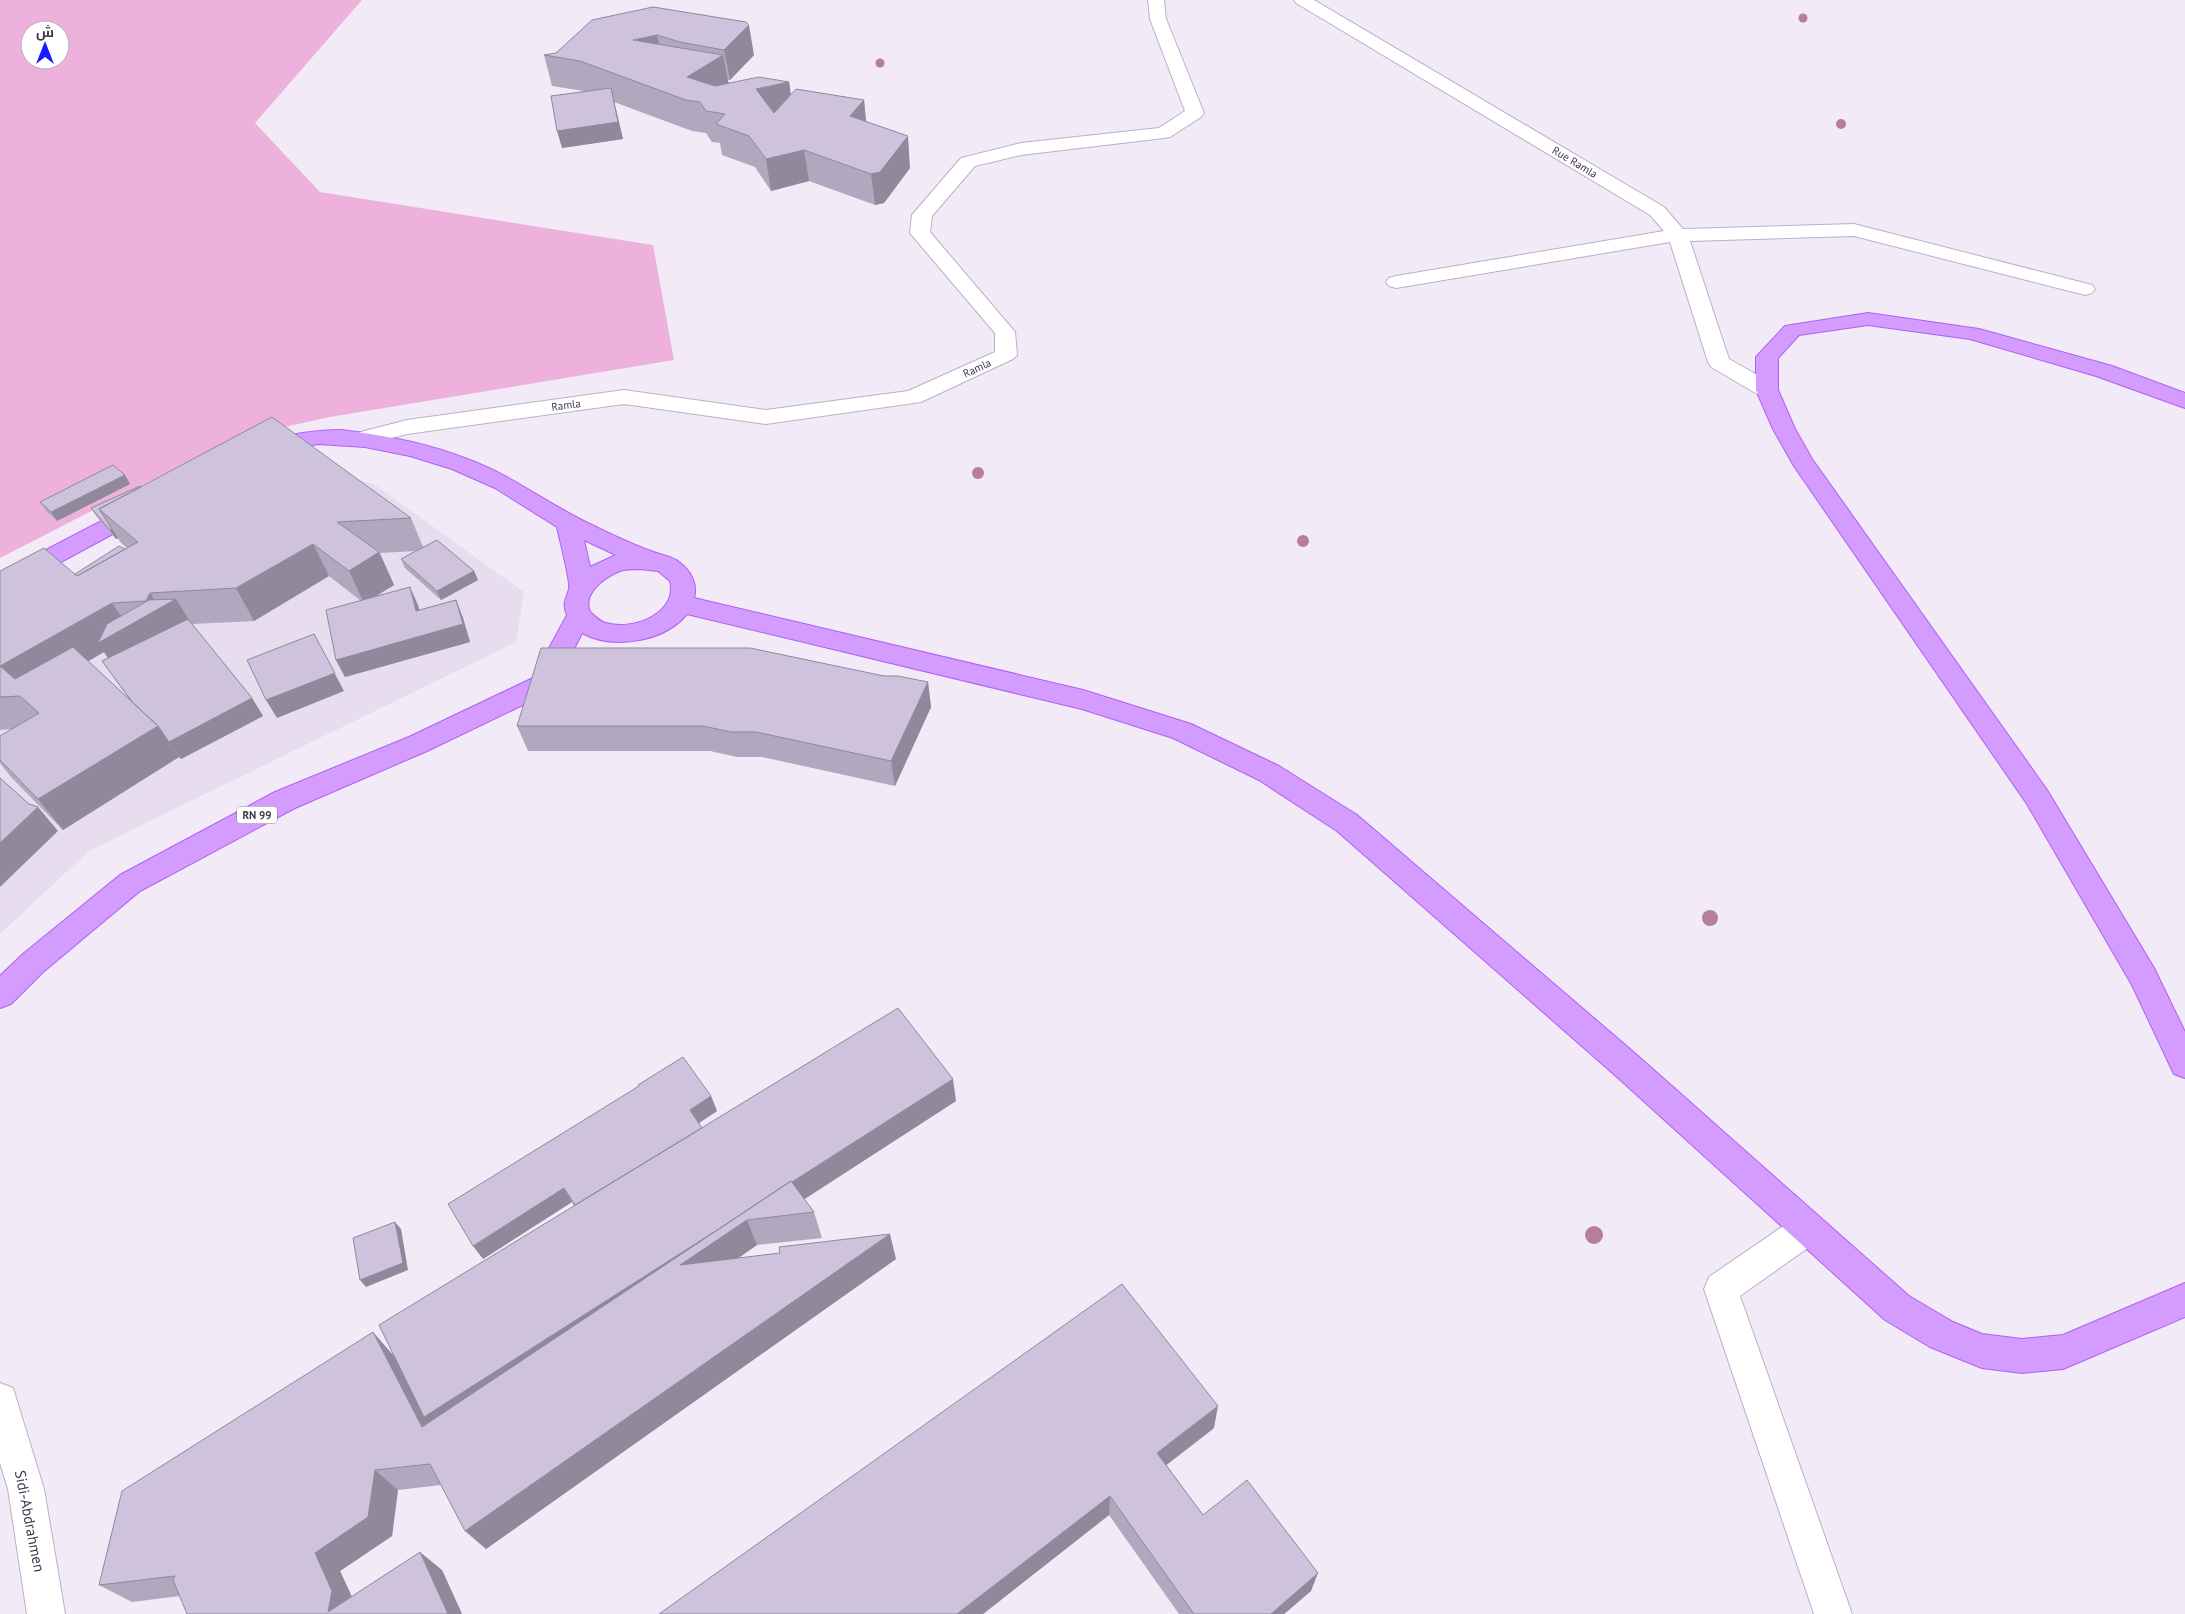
<svg xmlns="http://www.w3.org/2000/svg" width="2185" height="1614" font-family="'PT Sans',Cairo,sans-serif">
<style>
.residential{fill:#e7ddef}
.green{fill:#eeb1dc;fill-rule:evenodd}
.lines{fill:none;stroke-linecap:round;stroke-linejoin:round}
.minor-casing{stroke:#bbafc7;stroke-width:2}
.major-casing{stroke:#af60f0;stroke-width:2}
.minor{fill:#fff;fill-rule:evenodd}
.major{fill:#d49cff;fill-rule:evenodd}
.tree{fill:#b77d9f}
.wall{fill:#b1a7be;fill-rule:evenodd}
.shaded-wall{fill:#90889b}
.building{fill:#cec2dd;stroke:#90889b}
.labels{text-anchor:middle;dominant-baseline:central;stroke-width:4;stroke-linejoin:round;paint-order:stroke}
.far-street-label{font-size:11px;fill:#41384c;stroke:#fff}
.shield{fill:#fff;stroke:#7a7482;stroke-width:1}
.shield-label{font-size:11px;font-weight:bold;fill:#41384c}
.near-street-label{font-size:15px;fill:#41384c;stroke:#fff}
</style>
<rect width="100%" height="100%" fill="#f2ebf7"/>
<!-- residential -->
<path class="residential" d="M303,468l71,16 150,108 -8,50 -427,209 -89,83v-310z"/>
<!-- green -->
<path class="green" d="M0,0h362l-107,123 65,69 333,53 21,115 -344,57 -96,21 -234,120zM30,30h30v30h-30z"/>
<g class="lines">
<!-- minor casing -->
<g class="minor-casing">
<path id="minor" d="M1148,0h16l2,19 38,94 -3,4 -31,20 -6,1 -143,17 -46,11 -43,50 -2,16 85,100 2,23 -4,4 -92,43 -155,22 -142,-20 -217,30 -46,12 -8,-2 -3,-5 3,-5 54,-14 217,-30 142,20 142,-19 87,-39v-19l-85,-100 2,-18 49,-57 60,-15 138,-15 26,-17 -35,-92z
M1294,0h20l350,207 19,22 171,-5 238,61 3,4 -3,4 -7,2 -231,-59 -164,5 39,118 46,26 3,5 -3,5 -8,2 -8,-2 -48,-28 -3,-5 -38,-120 -274,46 -7,-2 -3,-4 3,-4 7,-2 268,-45 -14,-16 -354,-212z
M1807,1213l12,5 5,11 -5,11 -79,56 112,318h-38l-110,-325 5,-12 86,-59z
M0,1383l13,5 31,101 21,125h-38l-19,-125 -8,-26z"/>
</g>
<!-- major casing -->
<g class="major-casing">
<path id="major" d="M1868,313l111,16 133,37 73,27v15l-89,-32 -126,-37 -102,-14 -69,10 -21,23v32l17,39 17,30 235,331 107,178 31,64v46l-11,-4 -42,-89 -105,-181 -233,-338 -21,-37 -17,-39v-33l29,-31z
M341,430c43,5 86,13 126,29 45,16 82,46 125,66 19,9 39,19 59,26 9,4 21,5 28,11 12,9 19,22 15,36l389,92 108,34 88,42 78,49 281,241 271,240 44,26 29,12 40,5 41,-4 122,-52v34l-122,52 -41,4 -40,-5 -52,-21 -45,-27 -269,-244 -279,-245 -78,-51 -86,-42 -91,-29 -395,-95c-23,28 -74,36 -105,19l-16,32 5,7 -4,7 -15,12 -125,60 -132,57 -155,83 -97,81 -32,32 -11,4v-32l23,-22 97,-79 155,-83 134,-55 124,-59 34,-63c-5,-11 -1,-16 2,-26 2,-7 -10,-52 -12,-62l-62,-39 -43,-19 -42,-13 -45,-9 -47,-3 -52,10 -8,-2 -3,-5 3,-5c28,-7 54,-12 83,-12zM584,540l32,15 -26,12zM640,569l18,2 12,10c8,33 -37,50 -64,42 -6,-1 -11,-7 -16,-11 -8,-19 15,-35 30,-41 7,-2 14,-2 20,-2z
M138,503l8,3 4,5 -4,5 -137,74 -9,2v-18l130,-68z"/>
</g>
<!-- minor -->
<use href="#minor" class="minor"/>
<!-- major -->
<use href="#major" class="major"/>
</g>
<!-- trees -->
<g class="tree">
<circle cx="1803" cy="18" r="4.5"/>
<circle cx="880" cy="63" r="4.5"/>
<circle cx="1841" cy="124" r="5"/>
<circle cx="978" cy="473" r="6"/>
<circle cx="1303" cy="541" r="6"/>
<circle cx="1710" cy="918" r="8"/>
<circle cx="1594" cy="1235" r="9"/>
</g>
<!-- wall -->
<path class="wall" d="M592,20l162,35 -24,25h-2l1,4 60,-2 2,13 73,5 2,22 44,46 -26,35 -9,2 -66,-24 -38,10 -16,-24 -33,-12 -2,-12 -8,-1 -6,-9 -14,-2 -78,-29 9,37 -61,9 22,-57 -32,-5 -8,-31 12,-2z
M125,475l5,9 -73,37 -11,-10 -6,-9z
M141,487l270,31 12,29 51,24 4,9 -37,20 -36,-32 -4,-9 15,-8 -36,2 14,32 -19,12 43,8 1,5 37,-10 7,18 7,24 -125,35 -9,-17 25,-59 -32,-25 -75,45 -62,3 60,74 11,18 -82,43 -2,-2 -116,73 -52,-53 -11,-14v-26l12,-8 -12,1v-159l75,3 52,-26 -7,-6 -2,-4 -2,1 -19,-22 -6,-9zM104,652l4,6 -6,3 28,39 -42,-39z
M884,676l44,6 3,25 -36,79 -133,-29h-25l-27,-6h-182l-11,-25z
M638,1085l73,11 6,15 -18,12 3,5 254,-27 -152,98 10,13 8,26 -65,7 -18,13 157,1 -410,290 -45,-64 -43,5 -6,46 -52,35 12,26 90,-27 20,44 -282,-18 -48,6 -33,-17 294,-231 181,-148 -2,-4 -89,57 155,-173z
M1214,1428l-48,37 37,50 108,76 -27,23h-105l-70,-99 -126,99h-324z"/>
<!-- shaded-wall -->
<path class="shaded-wall" d="M749,25l5,30 -24,25 -6,-30z
M657,35l7,30 -31,-25z
M723,55l6,31 -29,17 -13,-26z
M789,82l4,31 -32,7 -5,-31z
M611,88l12,51 -61,9 -5,-17z
M864,100l3,31 -17,-15z
M908,136l2,32 -26,35 -9,2 -4,-31z
M804,150l5,31 -38,10 -5,-32z
M125,475l5,9 -73,37 -6,-9z
M112,529l6,9 -2,1 -6,-9z
M313,544l16,32 -75,45 -18,-33z
M379,552l15,33 -30,18 -15,-32z
M474,571l4,9 -37,20 -4,-9z
M410,587l8,18 6,23 -8,-17z
M150,593l10,15 16,-9 20,32 -76,44 -16,-23 -79,46 -25,-32 112,-63 16,23 25,-14 -7,-11z
M456,600l7,18 7,24 -125,35 -9,-17z
M314,634l30,57 -67,27 -11,-18z
M928,682l3,25 -36,79 -4,-25z
M252,698l11,18 -82,43 -12,-17z
M158,726l21,31 -116,73 -25,-31z
M38,807l20,24 -58,56v-44z
M953,1079l3,22 -179,116 -30,3 10,25 -65,44 -270,138 -49,-95 21,24z
M711,1096l6,15 -21,14 -6,-15z
M564,1188l8,14 -89,57 -10,-13z
M395,1222l6,7 7,41 -42,17 -6,-7z
M890,1234l6,25 -410,290 -21,-18z
M1218,1406l-4,22 -59,46 2,-21z
M375,1470l23,20 -6,46 -52,35 17,37 -29,4 -13,-59z
M1110,1496l-1,19 -126,99h-26z
M420,1552l22,18 20,44h-14z
M1318,1573l-7,18 -27,23h-13z"/>
<!-- building -->
<path class="building" d="M653,7l93,15 3,3 -25,25 -44,-8 -23,-7 -24,5 90,15 -36,22 28,9 44,-9 30,5 -33,7 18,24 22,-24 68,11 -14,16 58,20 -28,36 -9,2 -67,-24 -38,9 -17,-23 -33,-12 9,-10 -19,-3 -6,-9 -14,-2 -106,-39 -36,-6 12,-2 36,-33z
M611,88l7,34 -61,9 -6,-35z
M272,417l139,101 -74,4 42,30 -30,19 -36,-27 -77,44 -86,5 -4,8 -34,2 -112,63 15,13 58,-32 85,79 -120,73 -38,-39v-24l39,-23 -19,-17 -20,1v-126l44,-23 33,28 61,-34 -39,-33z
M113,465l12,10 -74,37 -11,-10z
M140,486l1,1 -42,22 13,20 -2,1 -19,-22z
M437,540l37,31 -37,20 -36,-32z
M119,546l6,3 -48,27 -2,-2z
M410,587l6,24 40,-11 7,24 -127,36 -10,-50z
M176,599l-78,44 9,-19 42,-24z
M188,619l64,79 -83,44 -11,-16 -25,-23 -31,-42z
M314,634l21,39 -69,27 -19,-40z
M541,648h209l134,28h14l30,6 -37,79 -135,-29h-25l-28,-6h-186z
M0,778l29,26 9,3 -38,36z
M898,1008l55,71 -161,103 -1,-1 -66,44 -301,192 -45,-92z
M683,1057l28,39 -21,14 12,18 -127,77 -11,-17 -91,58 -25,-42 191,-118 -1,-1z
M791,1181l23,31 -67,8 -67,45 100,-12 -1,-6 111,-13 -425,297 -35,-67 -55,6 -7,47 -53,36 17,38 -4,21 92,-60 28,62h-261l-14,-34 2,-4 -76,9 23,-94 251,-159 49,95z
M395,1222l8,41 -43,17 -7,-42z
M1122,1284l96,122 -61,47 46,62 44,-35 71,93 -47,41h-77l-84,-118 -153,118h-298z"/>
<g class="labels">
<!-- far-street labels -->
<g class="far-street-label">
<text transform="translate(1575 162) rotate(31)">Rue Ramla</text>
<text transform="translate(977 368) rotate(-25)">Ramla</text>
<text transform="translate(566 405) rotate(-8)">Ramla</text>
</g>
<!-- shield labels -->
<rect class="shield" x="237" y="806.5" width="40" height="17" rx="4"/>
<g class="shield-label">
<text x="257" y="815">RN 99</text>
</g>
<!-- near-street labels -->
<g class="near-street-label">
<text transform="translate(30 1521) rotate(79)">Sidi-Abdrahmen</text>
</g>
</g>
<!-- north arrow -->
<g transform="translate(45 45)"><circle r="24" fill="#ffffff" stroke="#b3afb7"/>
<path d="M0-4L9 19L0 12L-9 19Z" fill="#1a1aff"/>
<text y="-8" font-size="14" font-weight="bold" text-anchor="middle" fill="#41384c">ش</text>
</g>
</svg>
